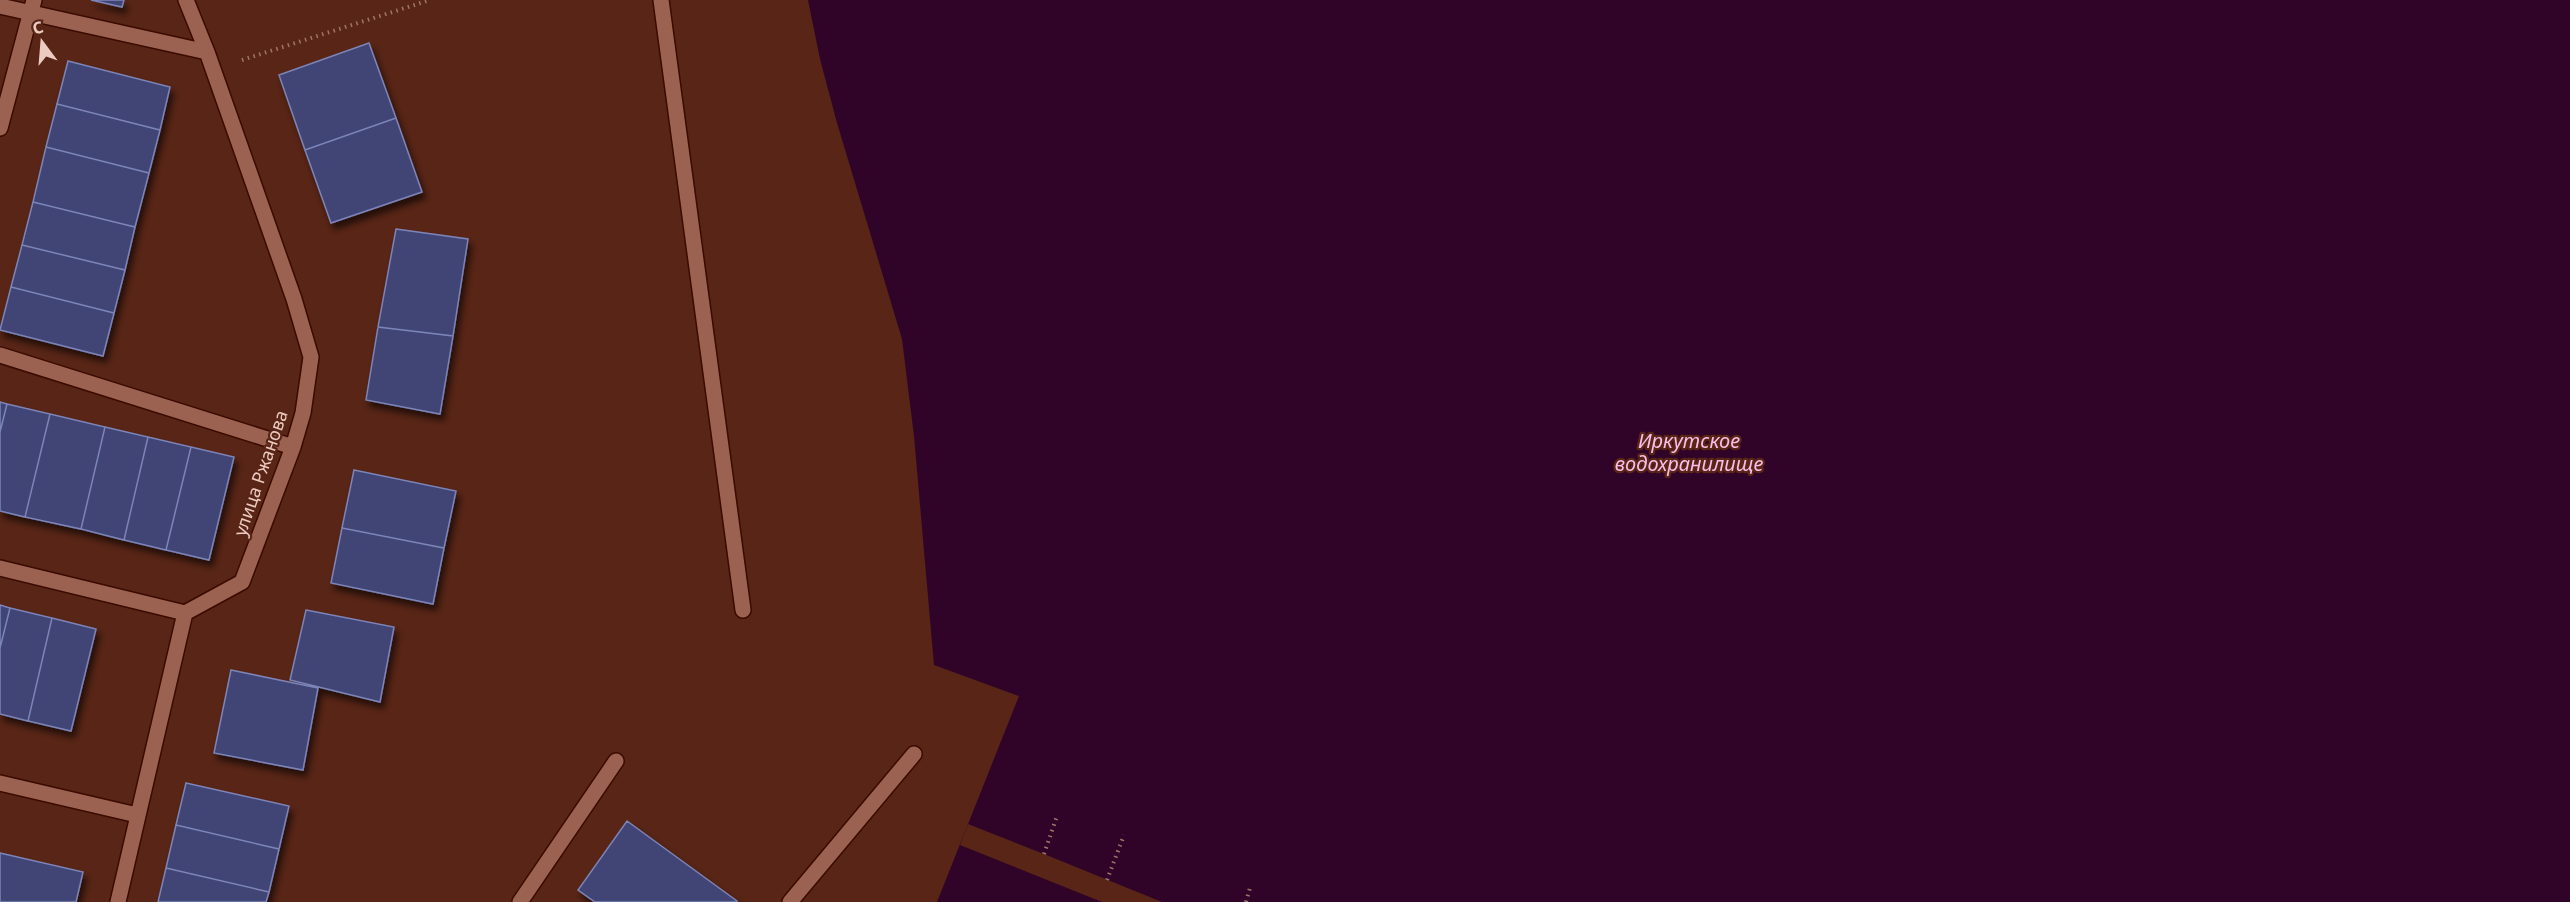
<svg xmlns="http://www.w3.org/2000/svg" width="2570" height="902" font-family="'Noto Sans',sans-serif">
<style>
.water{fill:#300428}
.pier{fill:#582516}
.building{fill:#3f4574;stroke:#7c84b8;stroke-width:1.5;filter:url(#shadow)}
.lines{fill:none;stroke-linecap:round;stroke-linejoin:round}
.minor-casing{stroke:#3b0a00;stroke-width:18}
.path{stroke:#9f7568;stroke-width:4;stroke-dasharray:1.5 4.5;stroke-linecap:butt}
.minor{stroke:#9b6251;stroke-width:15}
.labels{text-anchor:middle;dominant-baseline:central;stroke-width:4.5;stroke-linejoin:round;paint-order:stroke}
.street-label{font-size:18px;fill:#eccbc1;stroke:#582516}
.water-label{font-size:20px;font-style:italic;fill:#fabce9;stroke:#582516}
</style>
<defs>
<filter id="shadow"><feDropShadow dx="3.5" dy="6" stdDeviation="3" flood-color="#0009"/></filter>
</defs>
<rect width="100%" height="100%" fill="#582516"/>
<!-- water -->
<path class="water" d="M808,0h1762v902h-1633l82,-206 -85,-31 -20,-229 -12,-97 -65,-216 -17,-64z"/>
<!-- pier -->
<path class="pier" d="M968,824l76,30 118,48h-60l-142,-57z"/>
<!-- building -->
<path class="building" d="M91,0h33l-2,7z
M369,43l27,75 -91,32 -26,-75z
M68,61l102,26 -10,43 -103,-26z
M57,104l103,26 -11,43 -103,-26z
M396,118l26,74 -91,31 -26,-73z
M46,147l103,26 -14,54 -102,-25z
M33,202l102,25 -10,43 -103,-25z
M396,229l72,10 -15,97 -75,-9z
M22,245l103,25 -11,43 -103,-26z
M11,287l103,26 -11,43 -103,-26z
M378,327l75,9 -13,78 -74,-14z
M0,402l7,2 -7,28z
M7,404l43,10 -25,103 -25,-6v-79z
M50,414l55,13 -24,102 -56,-12z
M105,427l43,10 -24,103 -43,-11z
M148,437l43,10 -25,103 -42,-10z
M191,447l43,10 -25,103 -43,-10z
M354,470l102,21 -12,57 -102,-20z
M342,528l102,20 -11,56 -102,-21z
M0,605l10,3 -10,40z
M10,608l42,10 -24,103 -28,-7v-66z
M306,610l88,17 -14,75 -90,-22z
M52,618l44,11 -25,102 -43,-10z
M231,670l87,18 -15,82 -89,-17z
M186,783l103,23 -10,43 -103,-24z
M627,821l110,80 -1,1h-141l-17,-12z
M176,825l103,24 -10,43 -103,-24z
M0,853l83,19 -7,30h-76z
M166,868l103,24 -3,10h-108z"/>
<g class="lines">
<!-- minor casing -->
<g class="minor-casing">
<path id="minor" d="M661,0l82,610
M0,6l207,46
M0,128l34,-128
M0,355l293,92
M0,568l185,45
M0,783l137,32
M118,902l67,-289 57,-31 51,-135 10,-34 8,-56 -17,-58 -87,-247 -21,-52
M520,902l96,-141
M790,902l124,-148"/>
</g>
<!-- path -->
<path class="path" d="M242,60l188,-60
M1044,854l13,-38
M1107,880l17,-45
M1246,902l4,-14"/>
<!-- minor -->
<use href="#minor" class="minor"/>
</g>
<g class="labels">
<!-- street labels -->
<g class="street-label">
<text transform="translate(260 473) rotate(-71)">улица Ржанова</text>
</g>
<!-- water labels -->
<g class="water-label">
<text x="1689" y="440">Иркутское<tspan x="1689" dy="23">водохранилище</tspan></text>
</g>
</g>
<!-- north arrow -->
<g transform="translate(42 42) rotate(344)" stroke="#582516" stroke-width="4.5" paint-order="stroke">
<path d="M0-4.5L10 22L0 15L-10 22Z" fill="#eccbc1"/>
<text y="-9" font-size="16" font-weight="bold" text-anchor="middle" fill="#eccbc1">С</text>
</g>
</svg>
